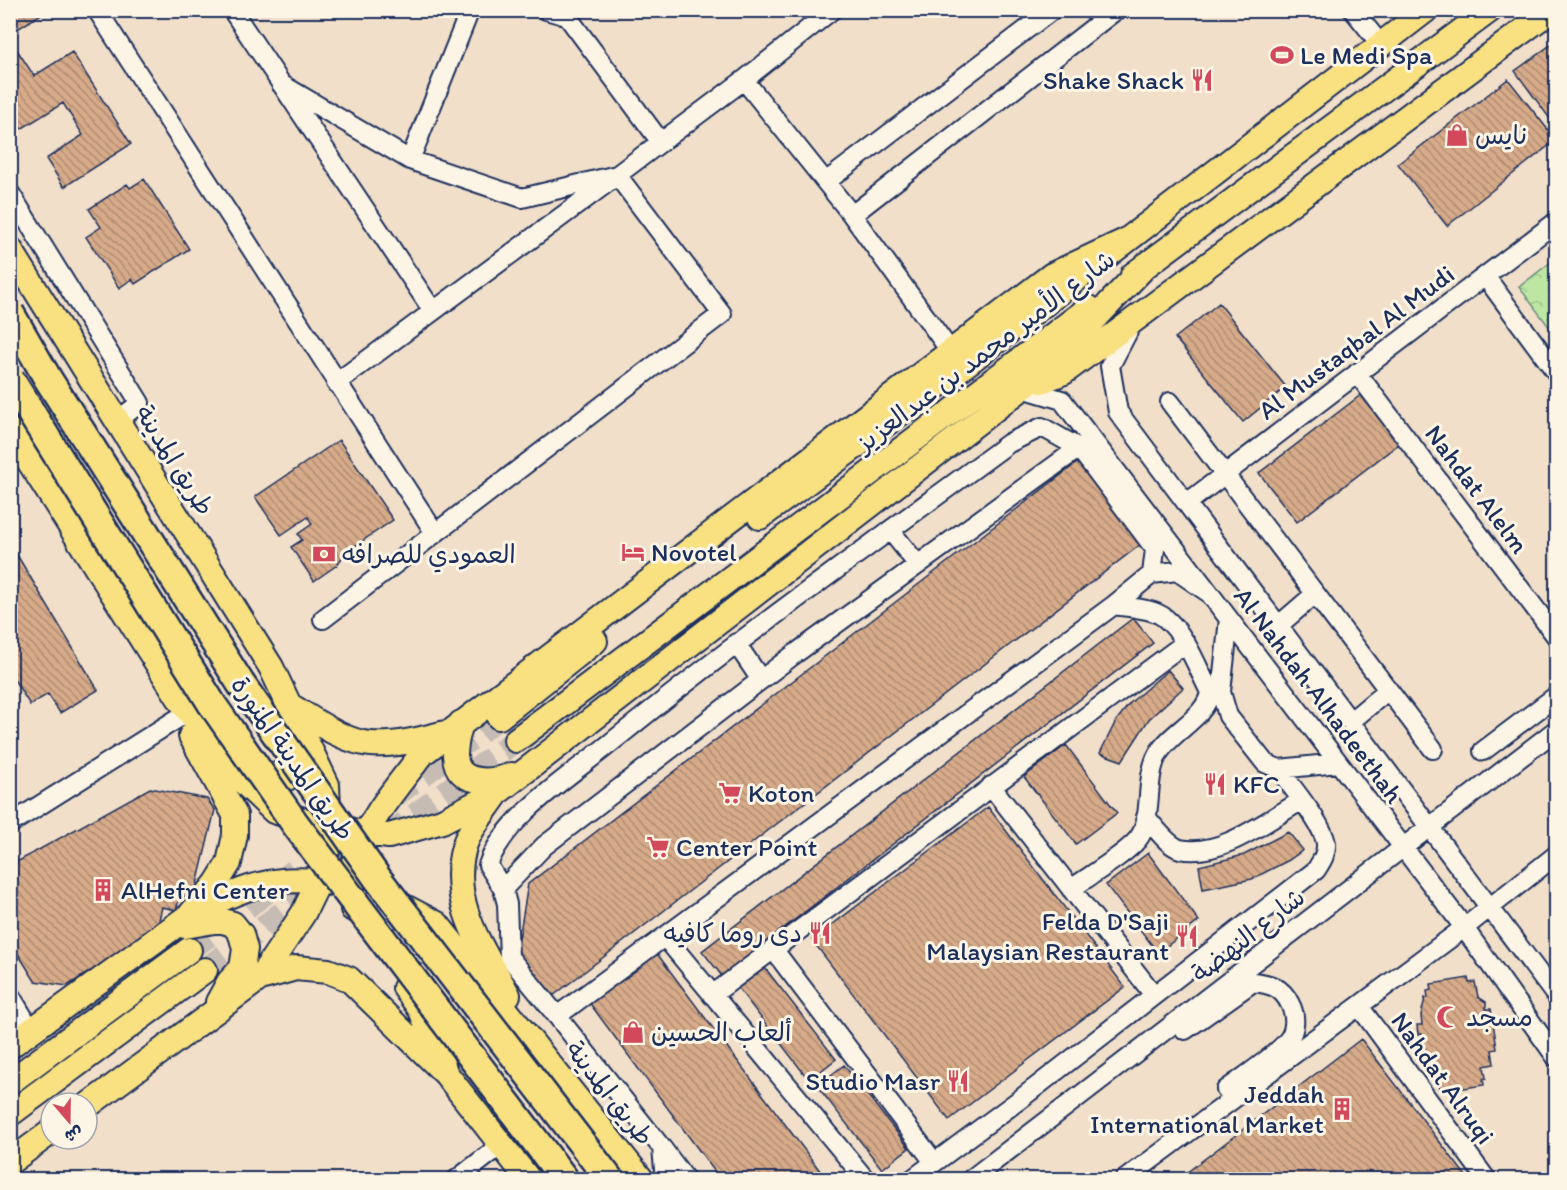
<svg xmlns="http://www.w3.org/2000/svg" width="1567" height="1190" font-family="Itim,'Playpen Sans Arabic',sans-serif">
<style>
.park{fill:url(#park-crowns);stroke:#6c8a80;stroke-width:1.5}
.building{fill:url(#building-back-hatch);stroke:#1b2f5e;stroke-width:1.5}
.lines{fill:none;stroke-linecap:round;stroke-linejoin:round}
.major-tunnel{stroke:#c6bcb4;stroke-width:24;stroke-dasharray:24 12;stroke-linecap:butt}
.minor-casing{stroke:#1b2f5e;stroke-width:22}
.major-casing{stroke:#1b2f5e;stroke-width:28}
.minor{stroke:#fcf5e5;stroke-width:18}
.major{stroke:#f9e181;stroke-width:24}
.highway-bridge-casing{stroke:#1b2f5e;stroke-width:32;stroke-linecap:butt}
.highway-bridge{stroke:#f9e181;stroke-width:27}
.labels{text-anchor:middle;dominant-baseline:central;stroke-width:6;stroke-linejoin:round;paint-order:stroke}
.poi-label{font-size:26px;fill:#1b2f5e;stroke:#fcf5e5;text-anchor:start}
.street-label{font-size:26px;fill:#1b2f5e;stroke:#fcf5e5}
</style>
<defs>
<pattern id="park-crowns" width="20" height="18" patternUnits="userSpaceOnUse" patternTransform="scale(1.5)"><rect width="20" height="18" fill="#bde6a3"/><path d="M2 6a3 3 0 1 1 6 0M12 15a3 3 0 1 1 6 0" fill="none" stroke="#a2c68f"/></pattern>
<pattern id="building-back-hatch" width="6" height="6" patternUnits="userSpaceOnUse" patternTransform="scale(1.5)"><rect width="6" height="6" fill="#d7ab89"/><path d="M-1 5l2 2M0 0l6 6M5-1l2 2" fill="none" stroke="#ae8c73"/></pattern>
</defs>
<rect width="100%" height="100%" fill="#f1dfc9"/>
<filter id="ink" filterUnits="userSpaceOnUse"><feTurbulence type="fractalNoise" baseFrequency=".0167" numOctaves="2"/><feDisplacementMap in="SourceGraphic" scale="12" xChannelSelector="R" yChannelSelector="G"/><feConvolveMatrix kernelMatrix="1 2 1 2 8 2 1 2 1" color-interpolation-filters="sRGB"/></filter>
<g filter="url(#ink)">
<!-- park -->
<path class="park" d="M1556,258v78l-37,-49z"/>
<!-- building -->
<path class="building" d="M10,10h36v1l-36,23z
M10,39l24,37 38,-24 59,92 -67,43 -18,-28 37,-24 -20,-32 -42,26 -11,-16z
M1556,41v86l-41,-56z
M1508,79l48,61 -109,86 -49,-62z
M144,179l45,70 -54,35 -3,-5 -13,9 -33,-51 15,-10 -12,-18 38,-25 3,4z
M1219,303l67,84 -43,35 -68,-84z
M1362,394l38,49 -103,79 -38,-49z
M339,440l54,80 -47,32 -9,13 -23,16 -23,-34 11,-7 -4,-6 14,-10 -4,-7 -27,18 -26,-38z
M1078,462l63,82 -592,455 -33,-42 12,-73z
M14,550l84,140 -38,23 -12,-19 -18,11 -20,-32v-121z
M1133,618l20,25 -431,333 -20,-25z
M1168,670l15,18 -34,31 -27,42 -22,-8 16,-32 14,-18z
M1066,745l51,68 -41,31 -52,-67z
M150,788l57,11 8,11 -21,87 -14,-1 -4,14 -14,-3 -5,22 -90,57 -32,-5 -25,-40v-58l5,-20z
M988,807l137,180 -176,133 -137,-180z
M1288,832l15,18 -14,10 -37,19 -49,10 -4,-23 45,-11z
M1148,853l51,68 -41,32 -52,-68z
M655,951l172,229h-106l-133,-179z
M765,968l71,91 -27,21 -71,-92z
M1468,978l1,5 6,-1 3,15 8,5v7h5l6,40 -5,1 2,14 -10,2 2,12 -3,1 1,6 -38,6 -1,-4 -5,1 -2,-9 -11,-14 -1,-8h-4v-23l-4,1 -1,-10h5l-1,-10 4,-17h3l-1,-7 5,-1 -1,-6z
M1361,1039l108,141h-292z
M844,1065l65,83 -27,21 -65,-83z"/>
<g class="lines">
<!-- major-tunnel -->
<path class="major-tunnel" d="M393,797l106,-80
M386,837l130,-97
M189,950l143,-107
M205,970l114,-84"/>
<!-- minor casing -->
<g class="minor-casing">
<path id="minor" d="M97,10l338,523
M232,10l201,301
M546,10l21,6
M574,10l-7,6 93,125
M1353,10l28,35
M744,80l88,-70
M281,84l129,76 112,38 95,-23
M410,160l60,-150
M827,181l225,-171
M10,193l130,210 -23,18
M852,215l99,137
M1485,276l71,96
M1133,322l-23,44 8,46 438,584
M1357,373l199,263
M336,383l275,-203
M1022,388l40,12 395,518 99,139
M1170,402l263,347
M1079,448l76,101 -3,25
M1187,503l369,-281
M890,530l28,35
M1114,605c16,3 39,3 51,13 21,17 33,51 45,74
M323,619l399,-305 -105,-139 127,-95 108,135 264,-205
M1229,619l-8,73 7,24 37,47 14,6 59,-6
M1279,625l36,-31
M736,643l25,37
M1351,721l37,-31
M1483,751l73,-55
M991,786l163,209
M1146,817c9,10 21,28 34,32 41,9 87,-29 121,-48
M10,824l170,-107
M503,889l-15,-24c17,-49 85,-91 125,-124 128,-104 263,-200 396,-298l33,-16 37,21 -287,208 -248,190 -41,43 4,15 2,53 48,59 557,-411 38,-31 25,-3 32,22
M1071,889c18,-13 54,-34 67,-50 16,-20 6,-60 20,-85 13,-23 48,-36 52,-62h11
M665,937l201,243
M773,949l161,213
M10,995l21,35
M712,995l473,-352
M1359,1006l128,174
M557,1016l105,132 3,32
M1185,1030l68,-48c18,2 29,5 37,22 6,11 6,26 -2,36 -12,16 -45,37 -62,50
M662,1148l24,32
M456,1180l45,-35
M911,1180l108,-80 297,-230c5,-8 11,-16 10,-27 -4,-21 -35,-56 -47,-74
M970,1180l586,-450
M1124,1180l340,-252 92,-73"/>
</g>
<!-- major casing -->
<g class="major-casing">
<path id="major" d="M10,249l261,418 56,118 1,22
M1133,275l357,-265
M1041,381l23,-9 487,-362
M10,431l171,270 57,76 36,34 55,17 60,8 53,-15 56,-29 524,-404 46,-41 78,-82
M760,517l201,-149 465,-358
M287,704c25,14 55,38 84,40 24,2 51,-5 74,-11
M499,717l96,-76
M461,723c-3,10 -6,21 -6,32 1,31 37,28 57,20
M516,740l573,-432
M250,766l6,6 31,6c9,-5 19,-18 15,-29
M495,796c-10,15 -26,33 -31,51 -16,56 19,101 44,148
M395,902l42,22 205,256
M353,909c-1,-15 -3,-32 1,-47 13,-41 43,-76 69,-109l629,-478 75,-35
M190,915c54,-28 82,-41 143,-32
M185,926l35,-6 13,4 8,10 4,15 -3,19 -13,14 -11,20
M260,978l43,-64 16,-33 9,-33
M405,988l16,22 25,64
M10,1046l180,-131 26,-31 13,-21 6,-28v-20l-44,-79
M10,1082l179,-132
M87,1106l173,-128 36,-10 32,3 21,8 97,95 83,106
M10,1114l195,-144
M10,1162l41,-30"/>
</g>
<!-- minor -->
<use href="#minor" class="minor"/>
<!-- major -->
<use href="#major" class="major"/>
<!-- highway-bridge casing -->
<g class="highway-bridge-casing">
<path id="highway-bridge" d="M10,313l38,66 193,305 137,195 232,301
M10,379l202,325 84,121 269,355"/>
</g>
<!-- highway-bridge -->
<use href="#highway-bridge" class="highway-bridge"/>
</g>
</g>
<!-- icons -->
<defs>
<g id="stadium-bare" transform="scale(1.8)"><path d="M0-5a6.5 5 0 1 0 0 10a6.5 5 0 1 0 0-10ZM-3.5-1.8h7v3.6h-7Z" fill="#d1495b" stroke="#fcf5e5" stroke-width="2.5" paint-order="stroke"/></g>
<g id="restaurant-bare" transform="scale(1.8)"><path d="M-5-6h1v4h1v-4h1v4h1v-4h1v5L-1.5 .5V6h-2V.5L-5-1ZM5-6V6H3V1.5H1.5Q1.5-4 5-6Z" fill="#d1495b" stroke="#fcf5e5" stroke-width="2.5" paint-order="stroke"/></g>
<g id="shop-bare" transform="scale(1.8)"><path d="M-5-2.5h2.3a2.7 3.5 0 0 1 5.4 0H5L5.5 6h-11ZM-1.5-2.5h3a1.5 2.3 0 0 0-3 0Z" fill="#d1495b" stroke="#fcf5e5" stroke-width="2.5" paint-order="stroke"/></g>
<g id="hotel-bare" transform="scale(1.8)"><path d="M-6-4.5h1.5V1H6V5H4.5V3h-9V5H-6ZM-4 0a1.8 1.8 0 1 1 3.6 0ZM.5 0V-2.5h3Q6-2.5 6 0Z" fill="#d1495b" stroke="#fcf5e5" stroke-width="2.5" paint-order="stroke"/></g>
<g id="bank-bare" transform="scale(1.8)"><path d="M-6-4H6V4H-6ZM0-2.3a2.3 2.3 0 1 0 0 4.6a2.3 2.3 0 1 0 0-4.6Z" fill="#d1495b" stroke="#fcf5e5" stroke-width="2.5" paint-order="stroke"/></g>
<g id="supermarket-bare" transform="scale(1.8)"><path d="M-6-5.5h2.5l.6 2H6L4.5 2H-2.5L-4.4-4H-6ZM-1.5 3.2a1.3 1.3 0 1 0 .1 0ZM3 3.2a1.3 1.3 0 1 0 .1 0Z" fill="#d1495b" stroke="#fcf5e5" stroke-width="2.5" paint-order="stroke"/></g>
<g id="building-bare" transform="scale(1.8)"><path d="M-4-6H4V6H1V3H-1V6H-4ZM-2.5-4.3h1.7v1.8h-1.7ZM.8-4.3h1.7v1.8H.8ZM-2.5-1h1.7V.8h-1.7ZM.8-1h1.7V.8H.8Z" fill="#d1495b" stroke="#fcf5e5" stroke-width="2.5" paint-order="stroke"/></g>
<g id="mosque-bare" transform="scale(1.8)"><path d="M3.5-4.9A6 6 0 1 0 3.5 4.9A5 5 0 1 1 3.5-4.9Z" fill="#d1495b" stroke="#fcf5e5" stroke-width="2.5" paint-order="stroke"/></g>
</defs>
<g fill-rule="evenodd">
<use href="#stadium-bare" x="1282" y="55"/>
<use href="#restaurant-bare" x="1202" y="80"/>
<use href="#shop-bare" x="1457" y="135"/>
<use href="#hotel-bare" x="633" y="552"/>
<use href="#bank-bare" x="324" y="554"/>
<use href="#restaurant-bare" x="1215" y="784"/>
<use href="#supermarket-bare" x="730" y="793"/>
<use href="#supermarket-bare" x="658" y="847"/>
<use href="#building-bare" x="103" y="890"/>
<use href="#restaurant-bare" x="820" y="933"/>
<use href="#restaurant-bare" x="1187" y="936"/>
<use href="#mosque-bare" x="1448" y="1017"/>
<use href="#shop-bare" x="633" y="1032"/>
<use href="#restaurant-bare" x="958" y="1081"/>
<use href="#building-bare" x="1342" y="1109"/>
</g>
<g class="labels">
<!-- poi labels -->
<g class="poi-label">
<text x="1300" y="55">Le Medi Spa</text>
<text x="1184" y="80" text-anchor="end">Shake Shack</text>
<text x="1475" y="135">نايس</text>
<text x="651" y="552">Novotel</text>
<text x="342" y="554">العمودي للصرافه</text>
<text x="1233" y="784">KFC</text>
<text x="748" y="793">Koton</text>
<text x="676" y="847">Center Point</text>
<text x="121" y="890">AlHefni Center</text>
<text x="1169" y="921" text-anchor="end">Felda D'Saji<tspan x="1169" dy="30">Malaysian Restaurant</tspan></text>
<text x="802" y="933" text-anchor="end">دى روما كافيه</text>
<text x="1466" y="1017">مسجد</text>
<text x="651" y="1032">ألعاب الحسين</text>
<text x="940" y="1081" text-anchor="end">Studio Masr</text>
<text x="1324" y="1094" text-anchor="end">Jeddah<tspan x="1324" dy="30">International Market</tspan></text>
</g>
<!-- street labels -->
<g class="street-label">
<text transform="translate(1356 342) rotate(-37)">Al Mustaqbal Al Mudi</text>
<text transform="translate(985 351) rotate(-37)">شارع الأمير محمد بن عبدالعزيز</text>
<text transform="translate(175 460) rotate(58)">طريق المدينة</text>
<text transform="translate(1477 489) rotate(53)">Nahdat Alelm</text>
<text transform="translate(1319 695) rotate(53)">Al Nahdah Alhadeethah</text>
<text transform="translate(293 758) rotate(55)">طريق المدينة المنورة</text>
<text transform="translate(1248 935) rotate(-38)">شارع النهضة</text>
<text transform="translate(1443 1078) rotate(54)">Nahdat Alruqi</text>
<text transform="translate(610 1093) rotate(52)">طريق المدينة</text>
</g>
</g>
<!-- margin -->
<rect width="1567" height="1190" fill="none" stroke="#fcf5e5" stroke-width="36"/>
<rect x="18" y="18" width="1531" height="1154" fill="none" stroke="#1b2f5e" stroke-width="2" filter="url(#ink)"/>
<!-- north arrow -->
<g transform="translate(69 1121) rotate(160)"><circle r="28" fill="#fcf5e5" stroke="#a2a6af" stroke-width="1.5"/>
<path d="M0-4.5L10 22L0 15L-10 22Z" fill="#d1495b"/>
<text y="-9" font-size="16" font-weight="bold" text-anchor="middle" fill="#1b2f5e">ش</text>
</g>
</svg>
